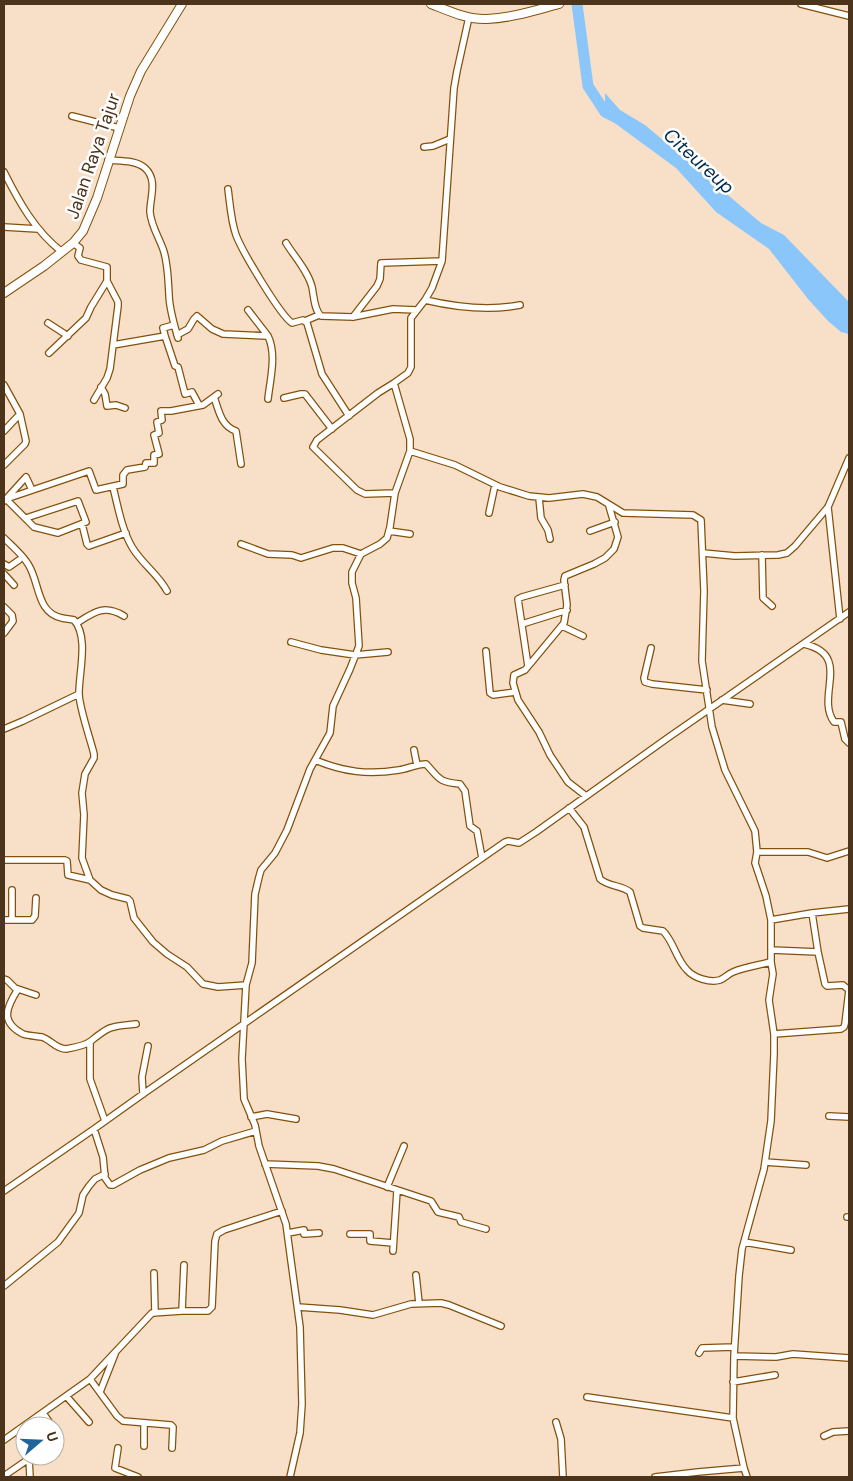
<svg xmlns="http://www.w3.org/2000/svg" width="853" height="1481" font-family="'DM Sans',sans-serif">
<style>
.water{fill:#8bc6fb}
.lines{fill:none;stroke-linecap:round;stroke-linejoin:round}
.river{stroke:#8bc6fb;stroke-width:11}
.minor-casing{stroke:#84510c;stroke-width:8}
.secondary-casing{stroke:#84510c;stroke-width:10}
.minor{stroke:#fff;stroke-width:5.5}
.secondary{stroke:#fff;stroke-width:8}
.labels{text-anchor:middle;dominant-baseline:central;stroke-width:5;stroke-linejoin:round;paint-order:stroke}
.street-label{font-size:18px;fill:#4b341b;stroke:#fff}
.water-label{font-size:19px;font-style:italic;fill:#002c4e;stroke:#fff}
</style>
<rect width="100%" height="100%" fill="#f8e0c8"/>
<!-- water -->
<path class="water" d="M605,93l15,17 25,15 116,98 23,12 65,67v32l-8,-2 -13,-11 -20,-22 -39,-50 -53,-37 -40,-44 -71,-52z"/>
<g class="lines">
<!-- river -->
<path class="river" d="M577,4l11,82 17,26 12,6"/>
<!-- minor casing -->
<g class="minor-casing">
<path id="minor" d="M801,4l48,12
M72,116l47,12
M424,147l9,-1 17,-7
M108,160c12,1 28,0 37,8 13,12 5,29 5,44 1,14 10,27 14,40 4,14 4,27 5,42 0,14 5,30 9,44
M4,172c15,30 31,59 58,80
M228,189c2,15 3,32 8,46 6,16 44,80 56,88l11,-3 4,3 15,51 27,42
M4,227l34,2
M73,243l7,5 -2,8 3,4 26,7v14l11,21v4l-8,63 -3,9 -13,22
M286,243c8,13 22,28 26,44 2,9 2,23 9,29l32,1 40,-8 23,1
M425,300c30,7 65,11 95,5
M353,317l24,-31 3,-7 1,-16 61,-2
M305,321l14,-6
M48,323l20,13
M177,335l11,-6 6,-10 3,-3 15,13 11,5 45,2 -20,-26
M165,336l-2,-8 11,-3
M113,345l52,-9 10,30 3,1 7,27 7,-2 7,13
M49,353l37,-35 5,-11 16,-26
M394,383l-16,10 -61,47 -4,7 44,43 8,4 30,-1
M4,385l16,29 6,27 -1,3 -21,21
M101,387l4,7 2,12 9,-1 9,3
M214,397c5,14 7,29 22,34l5,33
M284,398l17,-4h4l27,35
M268,399c2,-19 9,-44 0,-63
M4,431l16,-17
M410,451l45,14 45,22 29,9 20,2 34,-4 14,3 26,16 70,2 8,5 3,71 -2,70 10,66 13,43 30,61 2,21 -2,11 11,33 5,24v42l2,12 -4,26 5,34v20l-3,67 -7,48 -22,80 -3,27 -5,80 -1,62 11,50
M113,487c5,20 9,43 19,60 10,17 26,27 35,44
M539,498l2,20 7,12 2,9
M4,501l2,-2 83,-28 7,19 27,-6v-9l4,-5 18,-3 1,-4h8v-8l5,-1 -5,-19 5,-2 -2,-11 5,-2 -1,-9h10l32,-6 15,-11
M828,507l12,112
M489,513l6,-28
M26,518l52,-17 8,21 -28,11 -24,-6 -28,-28 20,-22 6,13
M82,524l5,20 2,2 37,-13
M389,531l21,3
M590,531l25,-9
M4,538c8,8 18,16 24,26 12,18 8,49 34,54 4,1 8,1 12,2 15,17 5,52 5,73 0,14 11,45 15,61v4l-9,16 -3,19 2,22 -2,43 8,22 11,10 11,5 16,4 2,2 4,17 19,24 14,12 20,13 16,17 15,3 28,-2
M241,544l27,10 24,1 9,3 32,-10h10l18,6
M703,553l32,3 43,-1 9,-2 8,-7 33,-39 21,-49
M762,555l1,43 9,8
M4,564l5,3 10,-7
M4,574l10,11
M4,607l8,8 1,6 -9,12
M77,623c17,-11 27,-19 47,-7
M522,624l45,-14
M562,626l21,10
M291,642l30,8 34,5 33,-3
M804,644c49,11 11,52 30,78h7l4,17 4,4
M651,648l-7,30 1,4 7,2 55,6
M486,651l4,42 3,2 22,-3
M528,666l-10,-67 4,-2 43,-12
M722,700l28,4
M4,729l19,-8 56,-27
M414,750l3,15
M315,760c29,12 53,15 84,10 9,-1 17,-6 27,-6 14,15 12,18 34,20l5,7 5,35 7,5 5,27
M586,796l-18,-14 -18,-27 -11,-23 -21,-32 -5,-17 1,-8 11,-5 39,-47 3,-18 -3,-25 1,-4 29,-12 11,-6 9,-9 4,-12 -9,-31
M569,808l15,19 16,52c9,8 22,6 30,13l10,34 3,2 20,3c11,11 13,28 24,39 7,8 23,13 33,10 5,-2 8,-6 13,-8 12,-5 26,-7 38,-10
M757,852h51l19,6 22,-7
M4,860h61l2,1 1,14 22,5
M12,890v29
M812,913l6,39 7,32 2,2 16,-1 6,5
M4,920h28l3,-4 1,-18
M771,920l41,-7 37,-4
M771,950l47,2
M4,979l3,1 8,8 21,7
M18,989c-12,19 -18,33 5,45 6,2 13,2 19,3 9,3 14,12 24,12 6,-1 20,-4 25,-8 6,-5 12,-10 19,-13 8,-3 18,-3 26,-4
M774,1034l67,-5 3,-2 1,-3 4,-34
M90,1042v37l15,42
M143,1094l-1,-17 6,-31
M829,1116l20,1
M251,1117l16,-3 29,5
M94,1129l9,28 2,21 5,7h3l27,-15 29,-12 35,-8 18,-9 34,-10
M765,1162l41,3
M265,1164l53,2 16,3 97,32 7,11 21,5 2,5 25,7
M387,1187l17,-41
M4,1191l90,-62 49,-35 362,-252 3,-1 11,2 17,-11 133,-95 180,-125
M847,1217h2
M288,1233l16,-3v4l15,-1
M350,1234h20v7l23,2
M744,1242l47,8
M393,1251l4,-60
M154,1273l1,40
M416,1275l3,28
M4,1286l54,-44 21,-29 4,-18 6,-9 6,-7 10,-5
M298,1307l42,3 33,5 38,-11 30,-1 8,2 52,21
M182,1311l2,-46
M699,1353l3,-5 32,-1
M734,1356l42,1 17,-3 56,4
M90,1379l27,37 6,5 48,4 2,2 -1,21
M733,1382l42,-7
M100,1392l15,-38
M67,1397l22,25
M587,1397l146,21
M43,1413l9,13
M556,1422l5,17 2,38
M144,1423v23
M55,1430l3,6 -3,4
M824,1436l9,-4 16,-1
M4,1440l86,-61 62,-66 30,-2h26l4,-4 3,-66 2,-7 7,-4 58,-19
M118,1448l-3,20 23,9
M29,1459l1,18
M4,1476l29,-20
M290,1477l10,-44 2,-29 -2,-77 -14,-103 -27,-78 -4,-21 -11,-26 -2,-40 4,-74 6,-22 3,-69 4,-17 2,-7 14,-17 12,-23 23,-61 20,-36 3,-27 17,-37 9,-23 -3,-48 -4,-15v-11l9,-18 19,-10 7,-6 3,-11 5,-34 15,-42v-12l-16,-56 14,-10 3,-6v-49l14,-18 7,-12 10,-27 12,-173 3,-17 12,-54
M655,1477l43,-5 46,-4 3,9"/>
</g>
<!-- secondary casing -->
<g class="secondary-casing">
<path id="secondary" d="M431,4c18,7 37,16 56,15 25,-1 49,-9 72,-15
M4,293l40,-27 29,-23 10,-12 14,-33 33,-102 11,-25 41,-67"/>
</g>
<!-- minor -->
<use href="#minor" class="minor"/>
<!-- secondary -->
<use href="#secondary" class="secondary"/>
</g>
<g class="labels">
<!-- street labels -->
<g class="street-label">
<text transform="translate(93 156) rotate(-71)">Jalan Raya Tajur</text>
</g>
<!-- water labels -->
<g class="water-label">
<text transform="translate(699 161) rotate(42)">Citeureup</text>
</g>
</g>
<!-- border -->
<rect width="853" height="1481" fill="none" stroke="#4b341b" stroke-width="10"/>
<!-- north arrow -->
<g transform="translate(40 1441) rotate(71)"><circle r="24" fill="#ffffff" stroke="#b7aea4"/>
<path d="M0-4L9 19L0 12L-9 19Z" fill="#216499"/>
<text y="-8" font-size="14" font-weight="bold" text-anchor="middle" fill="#4b341b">U</text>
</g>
</svg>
